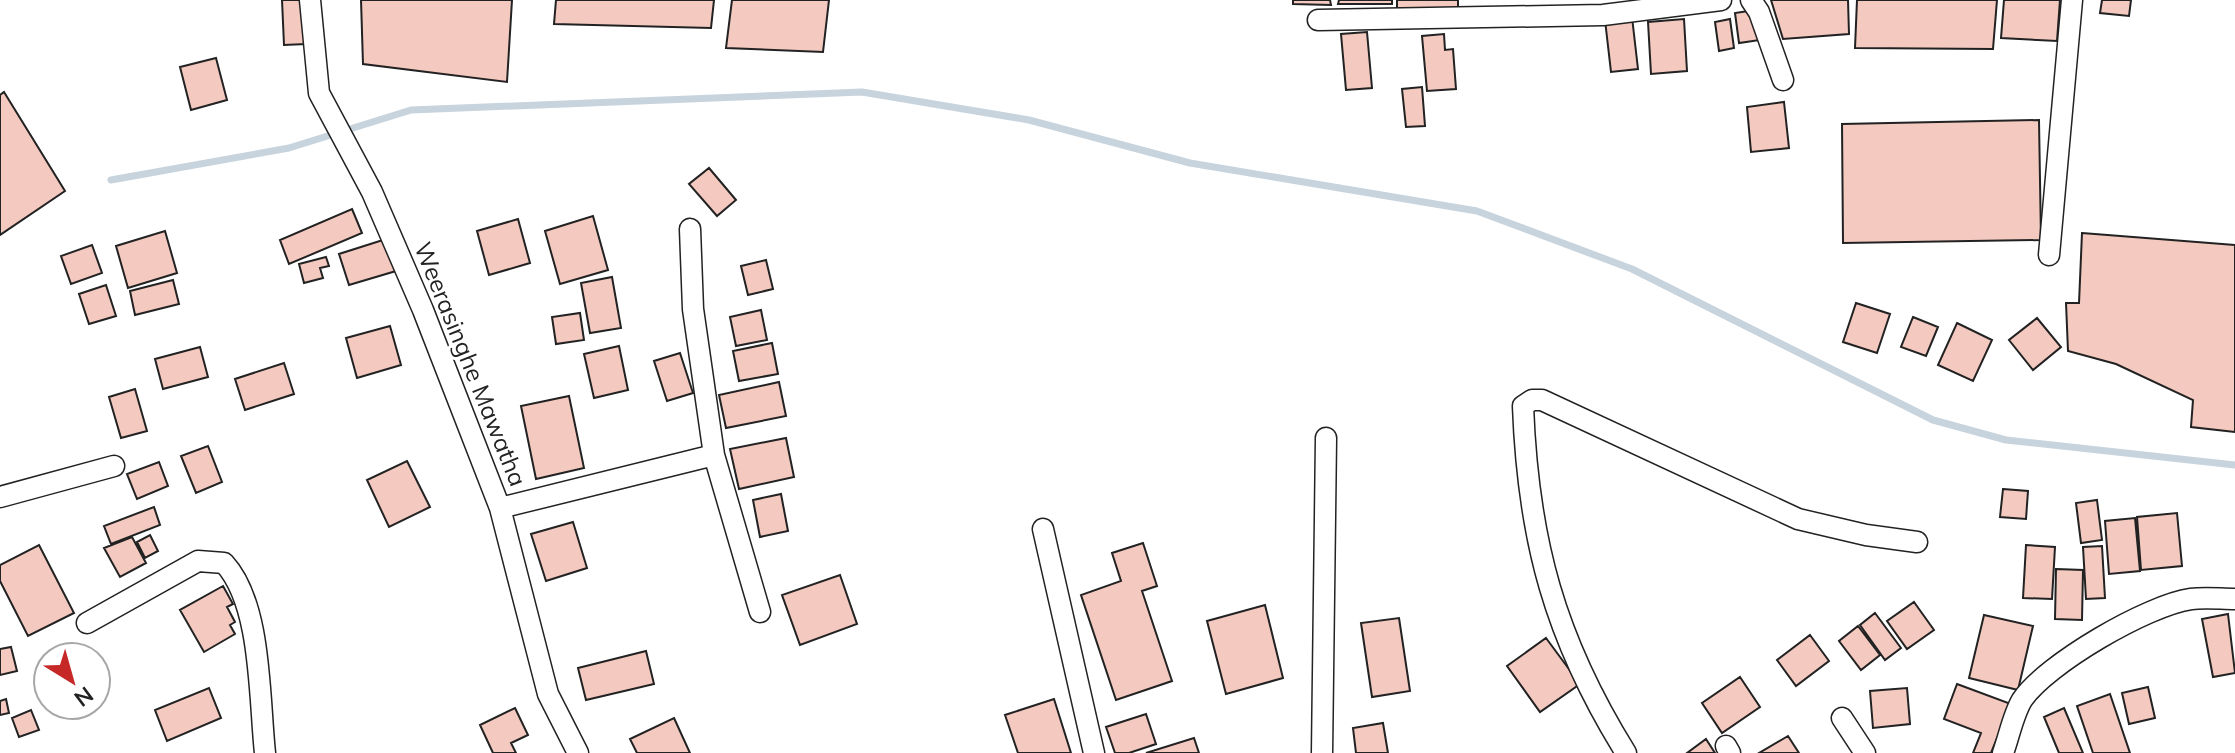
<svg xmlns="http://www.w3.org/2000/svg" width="2235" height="753" font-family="Mulish,sans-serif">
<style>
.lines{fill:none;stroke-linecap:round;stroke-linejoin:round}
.stream{stroke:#c7d3dd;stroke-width:7}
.building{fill:#f3c9c0;stroke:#222;stroke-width:2}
.street-casing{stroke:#222;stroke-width:23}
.street{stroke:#fff;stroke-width:20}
.labels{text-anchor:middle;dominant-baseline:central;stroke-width:6;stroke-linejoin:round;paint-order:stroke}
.street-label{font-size:24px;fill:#222;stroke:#fff}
</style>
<rect width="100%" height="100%" fill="#fff"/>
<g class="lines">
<!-- stream -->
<path class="stream" d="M111,180l178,-32 122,-38 451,-18 167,28 161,43 287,48 155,58 301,151 73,20 229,25"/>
</g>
<!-- building -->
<path class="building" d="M282,0h22l2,44 -22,1z
M361,0h151l-5,82 -144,-18z
M556,0h158l-3,28 -157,-4z
M732,0h97l-6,52 -97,-4z
M1293,0h37l1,5 -38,-1z
M1339,0h53v4h-54z
M1397,0h61v9l-61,-1z
M1771,0h77l1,34 -66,5z
M1857,0h140l-4,49 -138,-1z
M2004,0h56l-3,41 -56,-3z
M2102,0h29l-2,16 -29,-3z
M1755,10l5,30 -21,3 -4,-30z
M1632,17l6,52 -27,3 -6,-52z
M1684,19l3,52 -36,3 -3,-52z
M1730,19l4,29 -15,3 -4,-29z
M1367,32l5,56 -26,2 -5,-56z
M1444,34l1,16 8,-1 3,40 -29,2 -5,-55z
M216,58l11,42 -36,10 -11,-43z
M1422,87l3,39 -19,1 -4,-38z
M4,92l61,99 -65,44v-140z
M1784,102l5,46 -38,4 -4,-45z
M2039,120l2,120 -198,3 -1,-119z
M709,168l27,32 -19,16 -28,-32z
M352,209l10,24 -73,31 -9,-24z
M593,216l15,54 -48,14 -15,-53z
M518,219l12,44 -41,12 -12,-44z
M165,231l12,42 -49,15 -12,-42z
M2082,233l153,12v187l-44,-5 2,-27 -77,-36 -48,-13 -2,-48h13z
M386,239l10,32 -47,14 -10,-31z
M92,245l10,28 -31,11 -10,-28z
M326,257l3,9 -9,2 3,10 -19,5 -5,-19z
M766,260l7,29 -25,6 -7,-29z
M612,277l9,51 -31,5 -9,-50z
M173,280l6,24 -44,11 -5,-24z
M106,285l10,31 -27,8 -10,-30z
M1856,303l34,11 -13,39 -34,-11z
M761,310l6,30 -31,6 -6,-29z
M580,313l4,27 -28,4 -4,-27z
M1913,317l25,10 -12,29 -25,-9z
M2037,318l24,29 -28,23 -24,-30z
M1957,323l35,17 -19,41 -35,-16z
M390,326l11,39 -44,13 -11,-40z
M772,343l6,31 -39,7 -6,-30z
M619,346l9,44 -34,8 -10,-44z
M200,347l8,30 -45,12 -8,-30z
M680,353l13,40 -26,8 -13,-40z
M284,363l10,31 -49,16 -10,-31z
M779,382l7,34 -60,12 -7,-33z
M135,389l12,42 -26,7 -12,-41z
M569,396l15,72 -48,11 -15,-73z
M786,438l8,39 -55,12 -9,-40z
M208,446l14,36 -26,11 -15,-37z
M407,461l23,46 -41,20 -22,-47z
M159,462l9,24 -31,13 -10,-25z
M2003,489l25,2 -2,28 -26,-2z
M781,494l7,37 -28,6 -7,-37z
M2097,500l5,40 -21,3 -5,-40z
M154,507l6,18 -49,19 -7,-18z
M2177,513l5,53 -41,4 -4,-53z
M2135,518l5,53 -31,3 -4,-53z
M573,522l14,46 -41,13 -15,-47z
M150,535l8,16 -13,7 -8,-16z
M132,537l14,26 -26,14 -16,-29z
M1143,543l14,43 -15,5 30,90 -56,19 -35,-105 40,-14 -9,-28z
M39,545l35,68 -46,23 -28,-55v-16z
M2026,545l29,2 -3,52 -29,-1z
M2102,546l3,52 -19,1 -3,-52z
M2056,569l27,1 -1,50 -27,-1z
M840,575l17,49 -57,21 -18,-50z
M223,586l10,18 -6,3 8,15 -5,3 5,9 -31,18 -24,-42z
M1914,602l20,28 -27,19 -20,-28z
M1265,605l18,73 -57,16 -19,-73z
M1875,613l26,35 -16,12 -25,-35z
M2228,614l7,59 -22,4 -11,-58z
M1984,615l49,11 -15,64 -49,-12z
M1399,618l11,73 -38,6 -11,-74z
M1858,626l22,29 -19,15 -22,-29z
M1810,635l19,26 -33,25 -19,-26z
M1546,638l34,46 -40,28 -33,-46z
M11,647l6,24 -17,4v-26z
M646,651l8,33 -68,16 -8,-32z
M1740,677l20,30 -38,26 -20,-30z
M1957,684l54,20 -20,49h-18l8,-20 -37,-14z
M2148,687l7,31 -26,6 -7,-31z
M209,688l12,30 -54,23 -12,-31z
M1907,688l3,36 -37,4 -3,-37z
M2110,694l20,59h-37l-16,-47z
M6,699l3,14 -9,2v-14z
M1054,699l17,54h-53l-13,-38z
M515,708l13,27 -17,8 5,10h-23l-13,-28z
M2064,708l19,45h-24l-15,-36z
M31,710l8,20 -20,7 -7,-19z
M1146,714l10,30 -27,9h-14l-9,-26z
M674,718l16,35h-53l-7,-14z
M1383,723l5,30h-32l-3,-25z
M1788,736l11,17h-40z
M1194,738l5,15h-53z
M1706,739l9,14h-28z"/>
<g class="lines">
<!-- street casing -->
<g class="street-casing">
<path id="street" d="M310,0l9,93 53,99 51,118 77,198 48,186 30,59
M1751,0l8,12 24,68
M1318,20l285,-5 118,-15
M2049,255l23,-255
M714,455l46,157
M0,497l114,-31
M500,508l214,-53 -21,-146 -3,-80
M1043,529l51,224
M87,623l111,-62 26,2c38,41 35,135 41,190
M1842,718l23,35
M1726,746l4,7
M1322,753l4,-315
M1626,753c-71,-114 -98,-213 -103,-347l9,-6h10l256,119 68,16 51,7
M2003,753c6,-16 10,-38 19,-53 24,-36 126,-95 169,-101 14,-2 30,0 44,0"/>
</g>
<!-- street -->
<use href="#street" class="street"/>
</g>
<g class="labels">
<!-- street labels -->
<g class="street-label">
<text transform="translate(471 364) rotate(68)">Weerasinghe Mawatha</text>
</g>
</g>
<!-- north arrow -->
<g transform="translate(72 681) rotate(143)"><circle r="38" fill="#ffffff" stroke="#a7a7a7" stroke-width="2"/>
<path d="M0-6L14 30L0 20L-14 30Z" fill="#c62828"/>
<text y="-12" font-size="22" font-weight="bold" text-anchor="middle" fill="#222222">N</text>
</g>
</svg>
